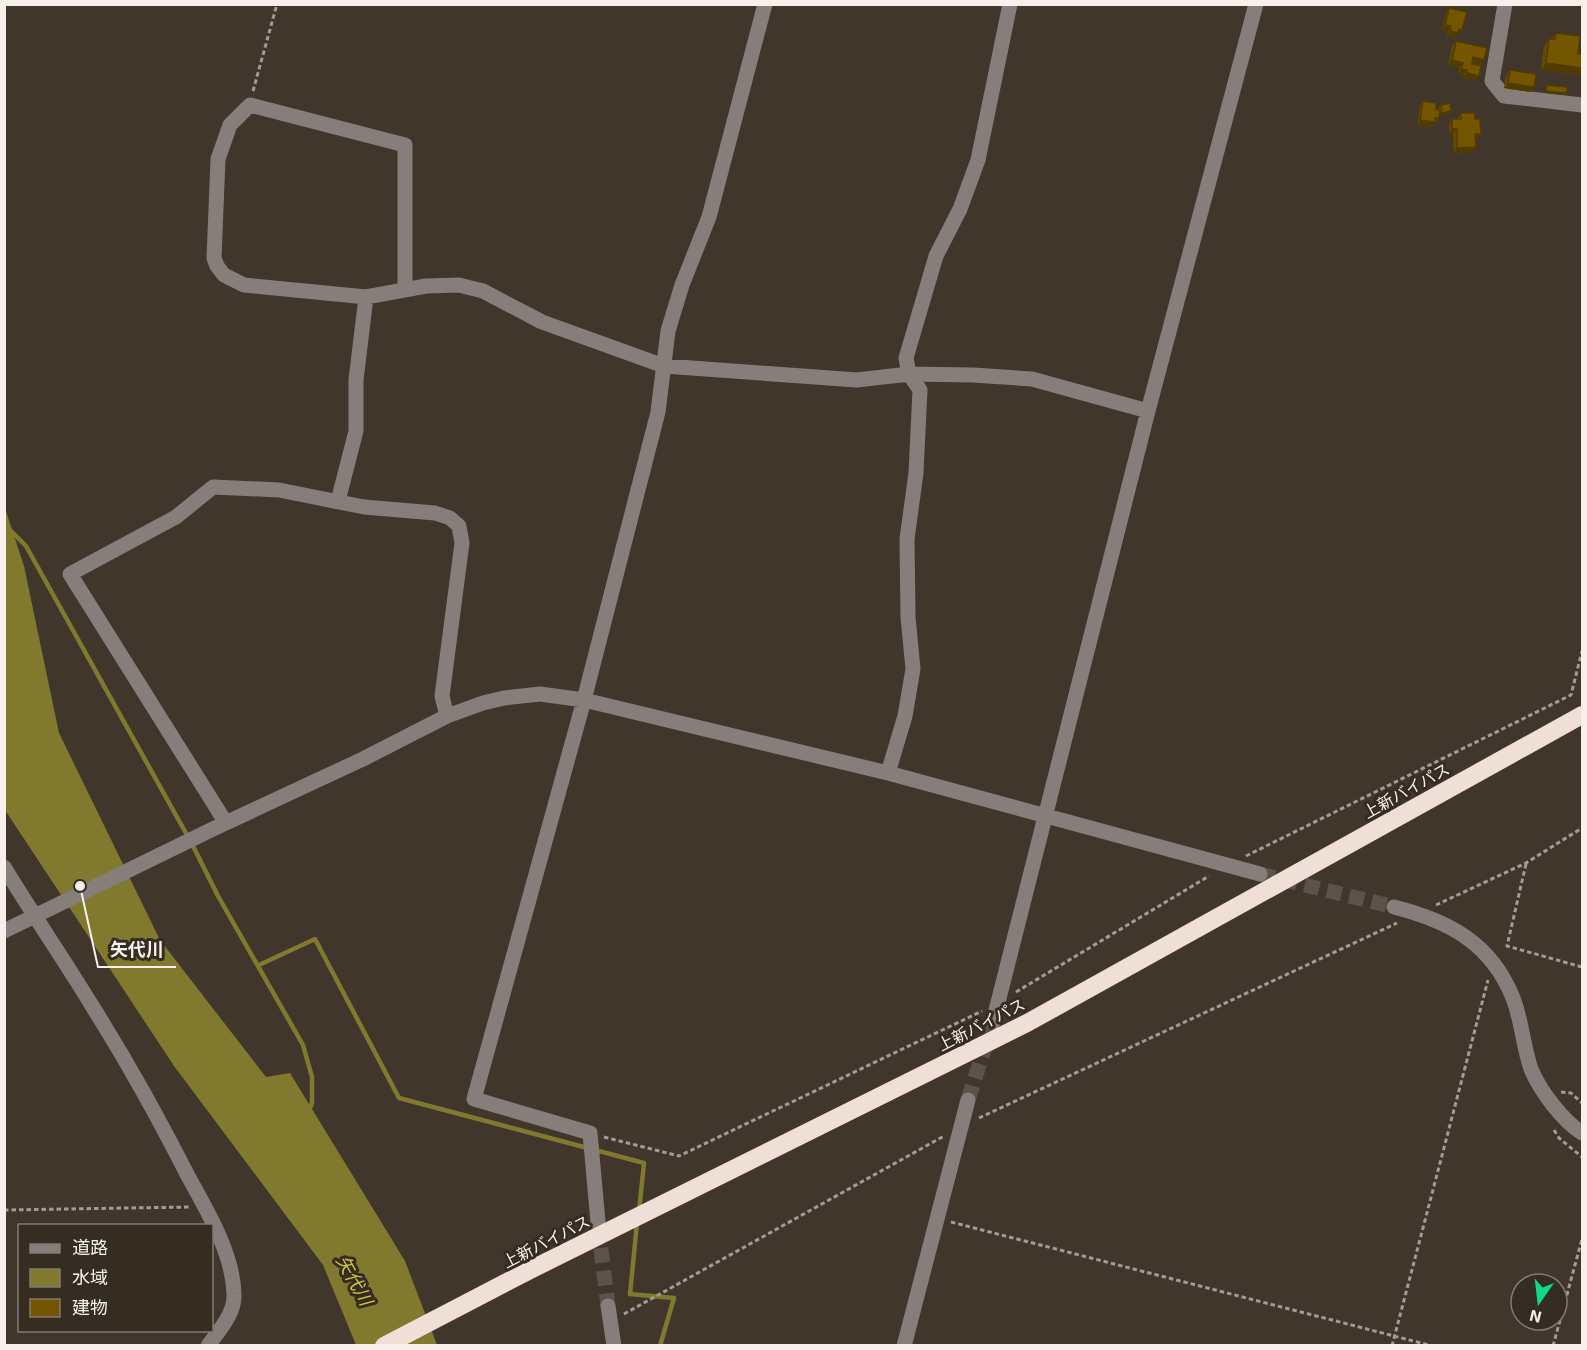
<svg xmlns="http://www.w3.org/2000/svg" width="1587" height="1350" font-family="'Exo 2','Noto Sans JP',sans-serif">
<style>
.water{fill:#81792d}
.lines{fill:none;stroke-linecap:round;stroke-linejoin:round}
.stream{stroke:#81792d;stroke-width:4.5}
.minor-tunnel{stroke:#5c5249;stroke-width:15;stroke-dasharray:15 8;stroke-linecap:butt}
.path{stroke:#a49c94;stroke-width:3;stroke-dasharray:4.5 3;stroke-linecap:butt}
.minor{stroke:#857e7b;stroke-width:15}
.highway{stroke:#f0dfd7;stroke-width:18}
.wall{fill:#644900}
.shaded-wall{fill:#513c00}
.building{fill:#745500;stroke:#513c00;stroke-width:1.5}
.labels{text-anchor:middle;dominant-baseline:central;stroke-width:6;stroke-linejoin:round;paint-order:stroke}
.street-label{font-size:16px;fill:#f8f1eb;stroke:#352c22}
.water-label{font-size:18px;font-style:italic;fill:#d5c73f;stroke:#352c22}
.leader{fill:none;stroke:#f8f1eb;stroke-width:2}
.callout-dot{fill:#f8f1eb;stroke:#352c22;stroke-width:2}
.callout-label{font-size:18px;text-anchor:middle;font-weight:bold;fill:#f8f1eb;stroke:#352c22;stroke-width:6;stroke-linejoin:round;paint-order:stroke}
</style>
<rect width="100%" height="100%" fill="#40362c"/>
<!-- water -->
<path class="water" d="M4,505l20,61 35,167 101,207 106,137 24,-4 115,188 32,84h-81l-33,-80 -149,-199 -169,-256z"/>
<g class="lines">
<!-- stream -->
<path class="stream" d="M4,524l22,22 166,298 26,52 85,149 9,32v26l-3,8
M259,965l56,-26 84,159 245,65 -5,49
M637,1223l-7,71 44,4 -14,48"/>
<!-- minor-tunnel -->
<path class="minor-tunnel" d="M1260,874l134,33
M968,1100l25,-78
M598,1225l10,81"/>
<!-- path -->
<path class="path" d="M253,91l24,-87
M1246,856l325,-161 11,-44
M1526,864l-19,82 75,21
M1436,905l90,-42 56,-35
M1016,992l193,-116
M1561,1092l10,1 11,10
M979,1118l418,-195
M1554,1130l5,8 23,19
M604,1137l75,19 303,-145
M4,1210l186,-3
M951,1222l482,124
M624,1314l320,-178
M1392,1346l96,-366
M1553,1346l29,-107"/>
<!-- minor -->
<path class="minor" d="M1505,4l-13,77 12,15 78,9
M366,297l-122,-12 -20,-10 -7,-9 -3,-8 4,-99 12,-34 20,-20 155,40v143
M338,501l18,-70v-51l10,-83 60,-11 33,-1 24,6 59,31 122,44 193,14 52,-6 64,1 59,4 116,32
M888,773l17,-57 8,-47 -5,-52 -1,-78 9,-66 4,-83 -11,-16 -3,-16 30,-102 24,-47 18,-49 32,-156
M226,823l-156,-249 106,-57 37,-30 66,3 85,17 71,6 15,5 9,8 3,17 -20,153 5,20
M4,867c29,48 61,94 90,142 34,54 65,110 94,167 19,35 45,77 46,118 1,20 -15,36 -26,52
M1394,907c55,14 97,36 119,91 9,23 10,48 18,71 9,22 32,52 51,64
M4,931l211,-103 148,-69 84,-43 36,-13 21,-5 36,-4 44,6 304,73 372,101
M993,1022l155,-611 108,-407
M598,1222l-8,-89 -116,-34 110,-399 74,-288 10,-81 14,-46 27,-68 56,-213
M608,1306l6,40
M904,1346l64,-246"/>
<!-- highway -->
<path class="highway" d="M384,1346l146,-76 497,-247 555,-308"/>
</g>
<!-- wall -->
<path class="wall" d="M1449,8l10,26h-2l-2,4 -8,-2 1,-5 -6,-1 4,-17z
M1556,33l22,21 4,21 -41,-5 3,-24 5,-7h3z
M1456,41l25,24 -9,-2v1l7,12 -3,4 -13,-2 1,-3 -6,-1 1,-6 -11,-3 4,-19z
M1510,70l24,17 -3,5 -27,-4 2,-13z
M1423,101l13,8 3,1v-3l2,-2 10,6 -2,3 -9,1 -4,8h-2l-3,4 -14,-2 3,-19z
M1461,113l16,26h-1l-4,13 -18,1 -1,-19h-4v-10l3,-5h5z"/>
<!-- shaded-wall -->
<path class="shaded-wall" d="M1445,25l6,1 -3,5 -6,-1z
M1459,29l3,1 -3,4h-2l-2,4 -8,-2 3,-5z
M1473,57l11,3 -3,5 -11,-3z
M1452,60l11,3 -4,5 -11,-3z
M1546,63l36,5v7l-41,-5z
M1461,69l6,1 -3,5 -6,-1z
M1467,73l12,3 -3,4 -13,-2z
M1508,83l26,4 -3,5 -27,-4z
M1546,91l21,2 -2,2 -21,-2z
M1451,111l-2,3 -9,1 2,-2z
M1435,118h4l-8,9 -14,-2 3,-5z
M1452,129h5l-4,5h-4z
M1475,134h6l-4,5h-5z
M1476,147l-4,5 -18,1 3,-5z"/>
<!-- building -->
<path class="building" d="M1449,8l18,4 -5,18 -3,-1 -1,4 -8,-2 1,-5 -6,-1z
M1556,33l24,3 -2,18h4v14l-36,-5 3,-24h6z
M1456,41l31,7 -3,12 -11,-3 -1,7 9,2 -2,10 -12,-3v-3l-6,-1 2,-6 -11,-3z
M1510,70l26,4 -2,13 -26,-4z
M1547,85l20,2v6l-21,-2z
M1423,101l13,2v6l4,1 -1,8h-4v4l-15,-2z
M1450,103l1,8 -9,2 -1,-8z
M1461,113h14v6h5l1,15h-6l1,13 -19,1v-19h-5v-10h9z"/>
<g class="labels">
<!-- street labels -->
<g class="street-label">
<text transform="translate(1406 790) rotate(-29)">上新バイパス</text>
<text transform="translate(981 1024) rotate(-27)">上新バイパス</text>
<text transform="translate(546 1241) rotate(-27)">上新バイパス</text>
</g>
<!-- water labels -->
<g class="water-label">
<text transform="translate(355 1280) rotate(61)">矢代川</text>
</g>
</g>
<!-- callouts -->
<path class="leader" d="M80 886L98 967H176"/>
<circle class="callout-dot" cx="80" cy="886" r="6"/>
<g class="callout-label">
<text x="137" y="956">矢代川</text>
</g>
<!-- border -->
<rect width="1587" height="1350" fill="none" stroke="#f8f1eb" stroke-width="12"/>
<!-- legend -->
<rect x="18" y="1224" width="195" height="108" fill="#352c22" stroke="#837b72" stroke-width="1.5"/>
<rect x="30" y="1244" width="30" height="9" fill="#857e7b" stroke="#837b72" stroke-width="1.5"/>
<text x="72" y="1254" font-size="18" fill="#f8f1eb">道路</text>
<rect x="30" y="1269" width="30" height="18" fill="#81792d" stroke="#837b72" stroke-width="1.5"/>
<text x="72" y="1284" font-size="18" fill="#f8f1eb">水域</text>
<rect x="30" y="1299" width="30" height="18" fill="#745500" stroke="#837b72" stroke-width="1.5"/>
<text x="72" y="1314" font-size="18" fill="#f8f1eb">建物</text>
<!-- north arrow -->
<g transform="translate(1539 1302) rotate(194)"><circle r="28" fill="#352c22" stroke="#837b72" stroke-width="1.5"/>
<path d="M0-4.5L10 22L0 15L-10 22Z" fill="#10d98a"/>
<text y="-9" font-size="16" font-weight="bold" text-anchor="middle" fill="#f8f1eb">N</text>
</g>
</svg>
